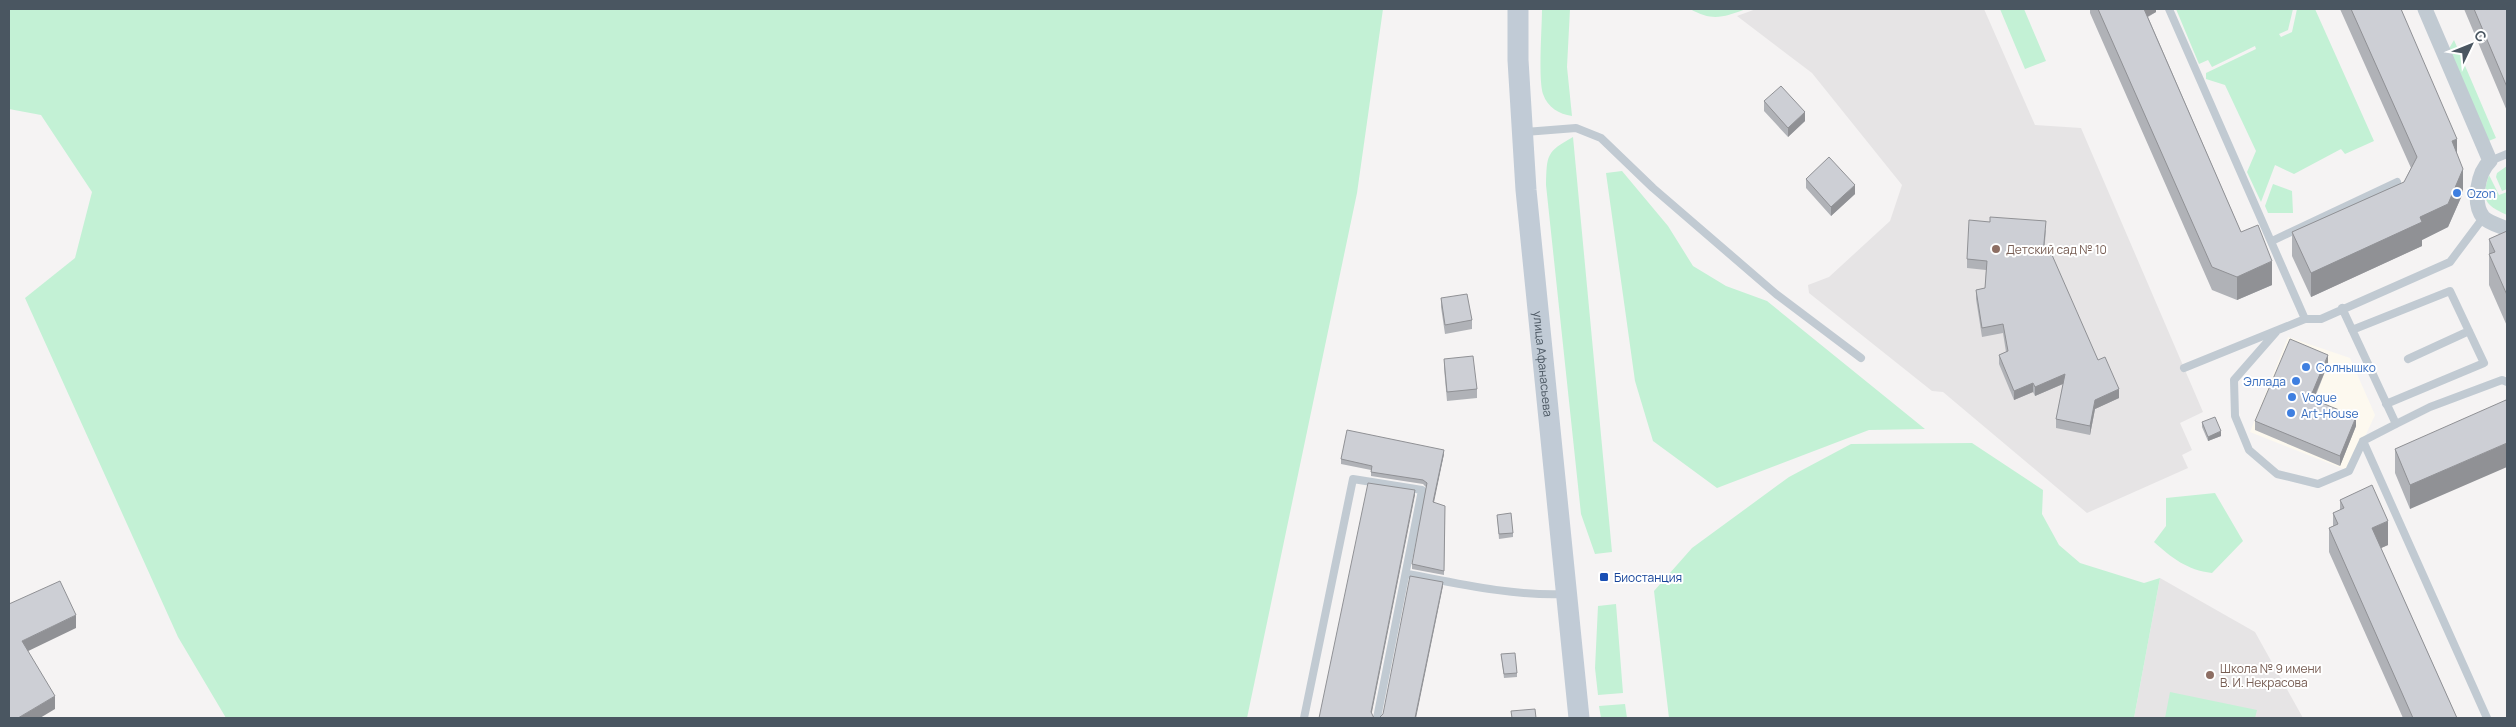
<svg xmlns="http://www.w3.org/2000/svg" width="2516" height="727" font-family="Manrope,sans-serif">
<style>
.commercial{fill:#fdf9ef}
.education{fill:#e6e4e5}
.green{fill:#c3f1d5}
.lines{fill:none;stroke-linecap:round;stroke-linejoin:round}
.lane{stroke:#c1cad2;stroke-width:8}
.street{stroke:#c1cad2;stroke-width:15}
.secondary{stroke:#c1cbd6;stroke-width:21}
.wall{fill:#b0b2b7}
.shaded-wall{fill:#909195}
.building{fill:#cdcfd5;stroke:#909195}
.shop-dot{fill:#3f7fe0;stroke:#fff;stroke-width:2}
.education-dot{fill:#8d6e63;stroke:#fff;stroke-width:2}
.transit-dot{fill:#1a4fb4;stroke:#fff;stroke-width:2}
.labels{text-anchor:middle;dominant-baseline:central;stroke-width:4;stroke-linejoin:round;paint-order:stroke}
.shop-label{font-size:12px;fill:#366cbe;stroke:#fff;text-anchor:start}
.education-label{font-size:12px;fill:#785e54;stroke:#fff;text-anchor:start}
.street-label{font-size:12px;fill:#4a5661;stroke:#fff}
.transit-label{font-size:12px;fill:#164399;stroke:#fff;text-anchor:start}
</style>
<rect width="100%" height="100%" fill="#f5f3f3"/>
<!-- commercial -->
<path class="commercial" d="M2288,337l62,21 25,57 -26,56 -99,-39z"/>
<!-- education -->
<path class="education" d="M1756,9h228l51,116 46,3 122,284 -23,11 12,27 -10,5 6,13 -101,45 -144,-121 -11,-1 -123,-98 -1,-8 21,-8 61,-56 12,-36 -90,-112 -75,-57z
M2160,578l95,54 48,86h-169z"/>
<!-- green -->
<path class="green" d="M9,9h1374l-26,184 -110,525h-1021l-48,-81 -153,-339 50,-40 17,-66 -51,-77 -32,-6z
M1542,9h28l-3,58 5,49c-13,-2 -24,-8 -29,-22 -5,-16 -1,-66 -1,-85z
M1690,9h56c-24,9 -34,12 -56,0z
M2000,9h24l22,52 -21,8z
M2176,9h117l-5,21 -9,4 2,3 11,-5 5,-23h18l59,132 -29,13 -4,-5 -47,25 -19,-9 -14,37 -14,-30 9,-21 -31,-66 -19,-6v-6l50,-24 -1,-3 -43,21 -4,-7 -9,4z
M2454,40l42,98 -10,4 -39,-90z
M1573,137l39,415 -17,2 -14,-40 -35,-329c1,-30 0,-33 27,-48z
M2507,166v23l-5,2 -6,-14 1,-4z
M1622,171l46,55 25,40 33,20 41,15 158,128 -56,1 -152,58 -64,-47 -18,-60 -29,-208z
M2489,175l10,20 8,-3v23c-23,-10 -26,-16 -18,-40z
M2273,184l19,7 1,22h-25l-3,-7z
M1972,443l71,47 -1,24 17,31 21,18 64,20 16,-5 -26,140h-465l-15,-127 38,-43 97,-71 62,-33z
M2215,493l28,48 -31,32c-25,-3 -40,-15 -58,-31l12,-16v-28z
M1616,604l7,89 -25,2 -3,-27 3,-62z
M2170,692l87,18 -2,8h-90z
M1625,704l2,14h-26l-2,-12z"/>
<g class="lines">
<!-- lane -->
<path class="lane" d="M2169,9l136,310
M1525,132l51,-4 25,10 52,50 123,106 85,64
M2490,161l17,-7
M2272,241l125,-59
M2342,308l54,116 34,-17 72,-27 5,2
M2352,330l98,-39 34,72 -98,41
M2276,332l-42,48 1,36 14,34 28,24 41,10 31,-13 14,-30 33,-17
M2408,359l61,-28
M2184,368l121,-49h16l129,-57 33,-44
M2363,441l124,277
M1408,574c52,10 104,22 157,20
M1304,718l49,-239 69,11 -45,228"/>
<!-- street -->
<path class="street" d="M2425,9l65,152c-12,11 -18,42 -7,56 4,5 17,9 24,12"/>
<!-- secondary -->
<path class="secondary" id="s1" d="M1518,9v51l8,130 53,528"/>
</g>
<!-- wall -->
<path class="wall" d="M2090,9h66v3l-8,5 93,215 31,53 -35,15 -25,-10 -122,-277z
M2340,9h61l56,145 6,39 -15,34 -26,13v6l-111,51 -19,-41v-24l112,-50 7,-14z
M2464,9h43v102z
M1764,101l41,20 -17,16 -24,-26z
M1806,179l49,15 -24,22 -25,-28z
M2046,230l-2,24 54,106 21,38 -24,11 -5,26 -34,-7v-9l7,-35 -28,12 -2,-4 -19,8 -15,-36v-9l7,-3 -3,-19 -21,4 -6,-38v-9l9,-2 1,-18 -19,-2v-9z
M2507,231v95l-18,-41v-46z
M1441,298l31,22v9l-27,5 -4,-27z
M1444,359l33,30v9l-30,3 -3,-33z
M2328,364l-14,36 42,26 -16,40 -85,-36v-9z
M2507,403l-97,106 -15,-36v-24z
M2202,422l19,14 -13,5 -6,-14z
M1444,454l-11,49 12,3 -1,69 -32,-6v-5l14,-77 -3,-3 -52,-8v-6l-30,-6v-5z
M2340,500l48,45 -7,3 76,170h-54l-74,-166v-24l4,-2v-13l7,-3z
M1497,515l16,18v4l-14,2z
M1501,654l16,19v4l-13,1z"/>
<!-- shaded-wall -->
<path class="shaded-wall" d="M2139,9h17v3l-17,9z
M1805,112v9l-17,16v-9z
M2457,139v23l-5,-21z
M2463,169v24l-15,34 -26,13v6l-111,51v-24l109,-56z
M1855,185v9l-24,22v-9z
M2272,261v24l-35,15v-23z
M2328,355v9l-18,43v-9z
M2065,374v9l-30,13v-9z
M2033,383v9l-19,8v-9z
M2119,389v9l-24,11 -5,26v-9l5,-26z
M2356,417v9l-16,40v-10z
M2221,431v5l-13,5v-4z
M2507,443v24l-97,42v-24z
M1444,450v4l-11,53v-5z
M1415,490v5l-44,222v-5z
M2388,521v24l-16,7v-24z
M1443,582v4l-27,132h-1z
M76,615v13l-54,26v-13z
M55,696v13l-15,9h-22z"/>
<!-- building -->
<path class="building" d="M2098,9h46l97,223 17,-7 14,36 -35,16 -25,-10z
M2351,9h50l56,130 -5,2 11,28 -15,35 -28,13 2,5 -111,51 -19,-41 112,-50 13,-25z
M2474,9h33v78z
M1781,86l24,26 -17,16 -24,-27z
M1829,157l26,28 -24,22 -25,-28z
M1990,217l56,4 -3,33 9,1 46,105 7,-3 14,32 -24,11 -5,26 -34,-7 9,-45 -30,13 -2,-4 -19,8 -15,-36 9,-4 -5,-27 -21,4 -6,-38 9,-2 2,-27 -20,-2 2,-39 21,2z
M2507,231v64l-18,-41 6,-2 -6,-13z
M1467,294l5,26 -27,5 -4,-27z
M2290,339l38,16 -18,43 46,19 -16,39 -85,-35z
M1473,356l4,33 -30,3 -3,-33z
M2506,400l1,3v40l-97,42 -15,-36z
M2215,417l6,14 -13,6 -6,-15z
M1347,430l97,20 -11,52 12,4 -1,65 -32,-7 15,-81 -4,-3 -52,-8 1,-6 -31,-7z
M1368,483l47,7 -44,222 3,6h3h-58z
M2372,485l16,36 -16,7 85,190h-44l-84,-190 9,-4 -5,-11 11,-5 -4,-8z
M1511,513l2,20 -14,1 -2,-19z
M1410,576l33,6 -28,136h-36l4,-4z
M60,581l16,34 -54,26 33,55 -37,22h-9v-114z
M1515,653l2,20 -13,1 -3,-20z
M1535,709l1,9h-24l-1,-7z"/>
<!-- markers -->
<g class="shop-dot">
<circle cx="2457" cy="193" r="5"/>
<circle cx="2306" cy="367" r="5"/>
<circle cx="2296" cy="381" r="5"/>
<circle cx="2292" cy="397" r="5"/>
<circle cx="2291" cy="413" r="5"/>
</g>
<g class="education-dot">
<circle cx="1996" cy="249" r="5"/>
<circle cx="2210" cy="675" r="5"/>
</g>
<rect class="transit-dot" x="1599" y="572" width="10" height="10" rx="2.5"/>
<g class="labels">
<!-- shop labels -->
<g class="shop-label">
<text x="2467" y="193">Ozon</text>
<text x="2316" y="367">Солнышко</text>
<text x="2286" y="381" text-anchor="end">Эллада</text>
<text x="2302" y="397">Vogue</text>
<text x="2301" y="413">Art-House</text>
</g>
<!-- education labels -->
<g class="education-label">
<text x="2006" y="249">Детский сад № 10</text>
<text x="2220" y="668">Школа № 9 имени<tspan x="2220" dy="14">В. И. Некрасова</tspan></text>
</g>
<!-- street labels -->
<g class="street-label">
<text stroke="none"><textPath href="#s1" startOffset="356">улица Афанасьева</textPath></text>
</g>
<!-- transit labels -->
<g class="transit-label">
<text x="1614" y="577">Биостанция</text>
</g>
</g>
<!-- border -->
<rect width="2516" height="727" fill="none" stroke="#4a5661" stroke-width="20"/>
<!-- north arrow -->
<g transform="translate(2471 45) rotate(47)" stroke="#ffffff" stroke-width="4" paint-order="stroke">
<path d="M0-4L9 19L0 12L-9 19Z" fill="#4a5661"/>
<text y="-8" font-size="14" font-weight="bold" text-anchor="middle" fill="#4a5661">С</text>
</g>
</svg>
